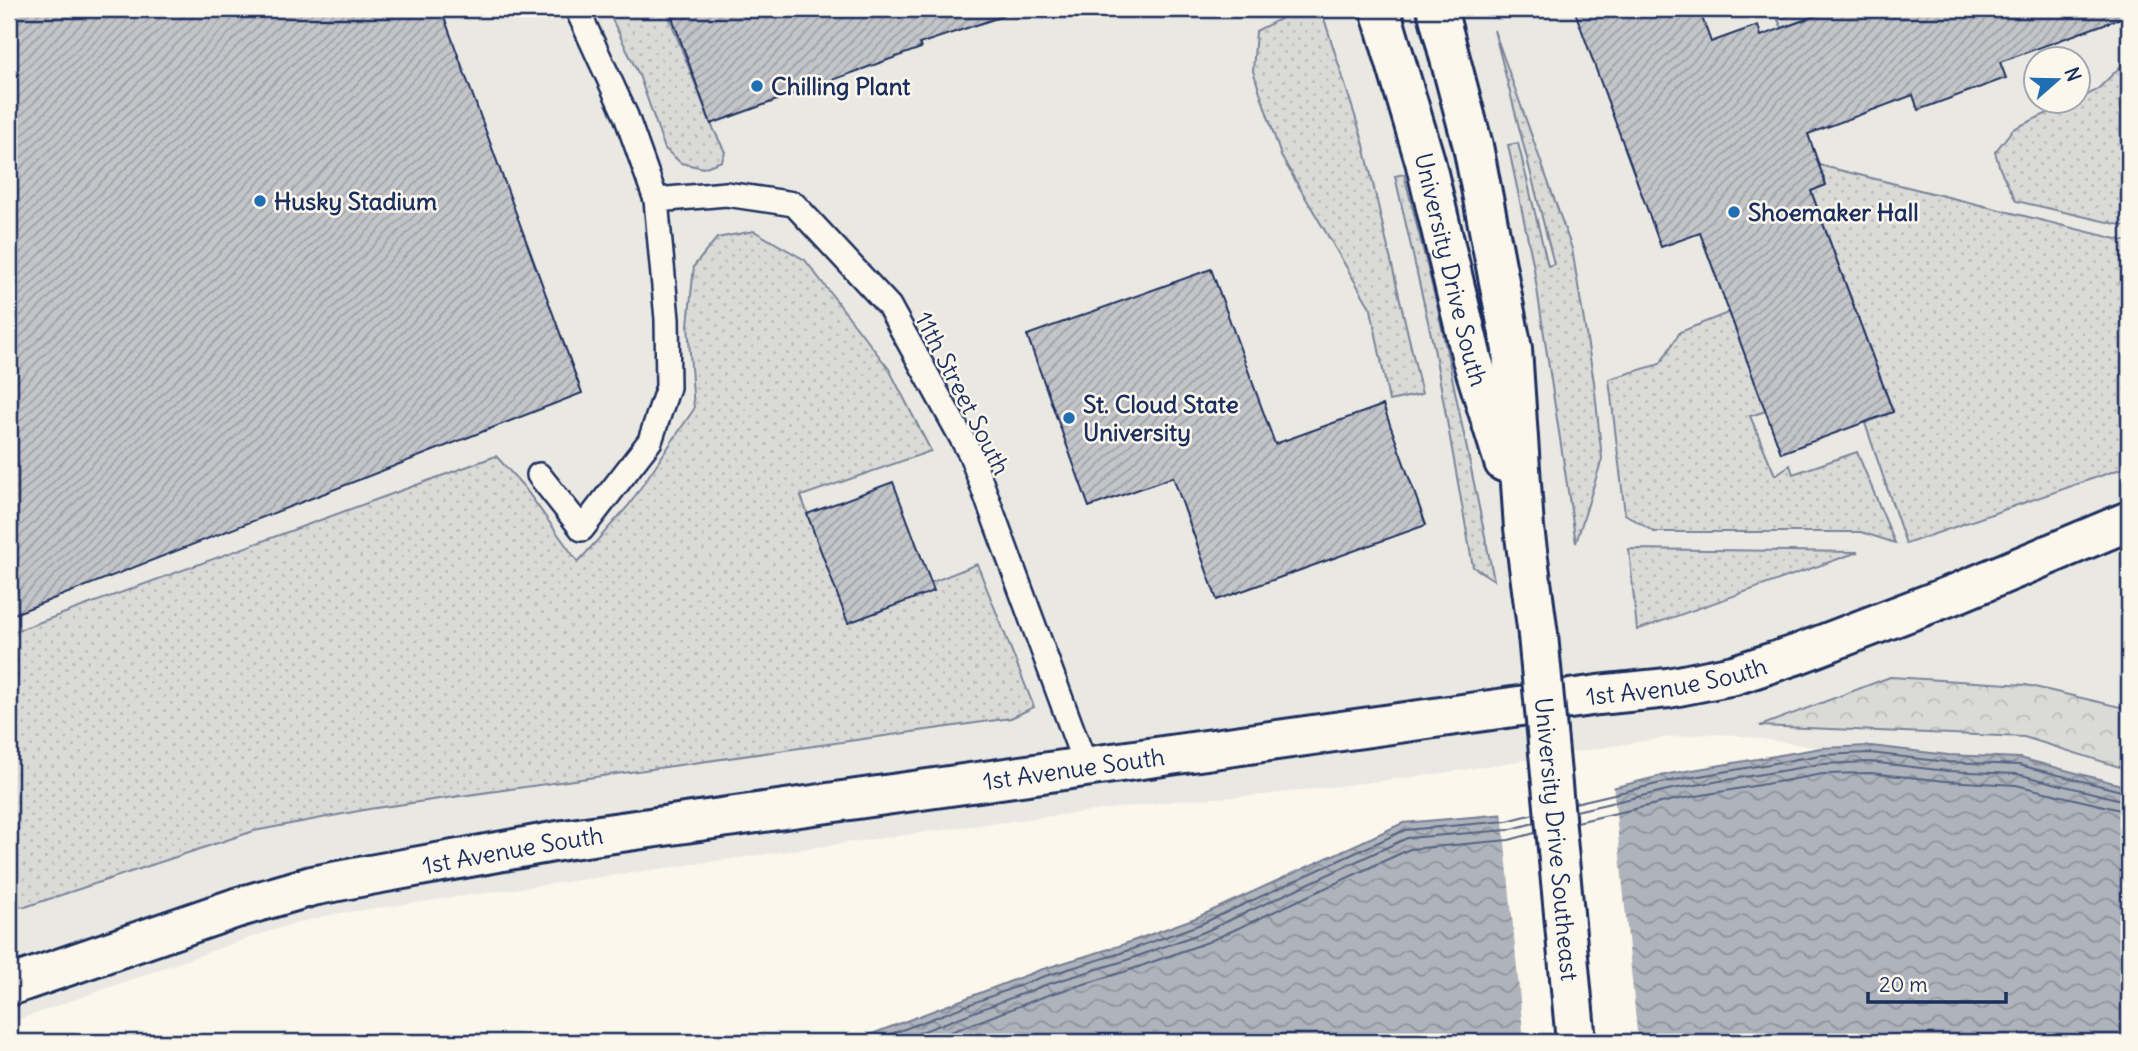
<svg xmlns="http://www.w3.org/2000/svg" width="2138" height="1051" font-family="Delius,sans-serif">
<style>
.built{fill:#eae8e2;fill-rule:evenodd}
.grass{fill:url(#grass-dots);stroke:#7a849a;stroke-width:2}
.forest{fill:url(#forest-crowns);stroke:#7a849a;stroke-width:2}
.water{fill:url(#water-waves);stroke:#747e96;stroke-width:2}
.pier{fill:#fbf7ec}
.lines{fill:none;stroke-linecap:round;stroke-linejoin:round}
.shore{stroke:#566483;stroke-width:2}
.building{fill:url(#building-hatch);stroke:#1b2f5e;stroke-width:2}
.lane-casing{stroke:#1b2f5e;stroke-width:28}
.street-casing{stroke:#1b2f5e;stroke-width:44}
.secondary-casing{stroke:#1b2f5e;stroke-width:44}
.lane{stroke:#fbf7ec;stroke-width:23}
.street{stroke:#fbf7ec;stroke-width:38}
.secondary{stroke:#fbf7ec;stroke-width:38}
.secondary-bridge-casing{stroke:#1b2f5e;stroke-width:44;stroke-linecap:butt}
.secondary-bridge{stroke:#fbf7ec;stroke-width:38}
.poi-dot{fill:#1f6fb2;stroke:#fbf7ec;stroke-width:2.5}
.labels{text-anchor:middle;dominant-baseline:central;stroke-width:5;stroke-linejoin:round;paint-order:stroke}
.poi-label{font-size:24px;font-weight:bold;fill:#1b2f5e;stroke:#fbf7ec;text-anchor:start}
.street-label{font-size:24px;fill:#1b2f5e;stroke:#fbf7ec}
</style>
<defs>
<pattern id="grass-dots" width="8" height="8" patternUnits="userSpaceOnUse" patternTransform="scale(1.75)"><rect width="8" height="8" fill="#dadad7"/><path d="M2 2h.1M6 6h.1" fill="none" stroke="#babbbb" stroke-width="1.8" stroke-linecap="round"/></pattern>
<pattern id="forest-crowns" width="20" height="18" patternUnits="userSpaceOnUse" patternTransform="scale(1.75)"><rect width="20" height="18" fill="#dadad7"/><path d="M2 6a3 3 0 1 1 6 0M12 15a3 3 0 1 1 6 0" fill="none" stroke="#babbbb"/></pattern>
<pattern id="water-waves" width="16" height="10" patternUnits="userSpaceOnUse" patternTransform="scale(1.75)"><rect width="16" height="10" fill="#afb3bb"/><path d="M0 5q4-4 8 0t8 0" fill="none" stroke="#8e929b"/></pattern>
<pattern id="building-hatch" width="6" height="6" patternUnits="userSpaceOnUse" patternTransform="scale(1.75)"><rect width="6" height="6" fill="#c3c5c9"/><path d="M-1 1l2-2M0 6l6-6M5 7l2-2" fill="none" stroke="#9ea0a6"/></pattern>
</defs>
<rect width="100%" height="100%" fill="#fbf7ec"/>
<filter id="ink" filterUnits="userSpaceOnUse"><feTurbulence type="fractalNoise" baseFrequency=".0143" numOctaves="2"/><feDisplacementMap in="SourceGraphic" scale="14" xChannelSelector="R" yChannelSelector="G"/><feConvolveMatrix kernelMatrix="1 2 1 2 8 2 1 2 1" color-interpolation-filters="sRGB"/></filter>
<g filter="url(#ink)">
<!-- built -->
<path class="built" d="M9,9h2120v778l-109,-29 -72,-3 -77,-9 -50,2 -86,-13 -27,-1 -45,4 -226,36 -173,21 -81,5 -228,28 -621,86 -42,10 -55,18 -228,81zM2036,60h42v42h-42z"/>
<!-- grass -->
<path class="grass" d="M607,9h59l45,115 14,28 -3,9 -19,7 -22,-5 -16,-14 -26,-74z
M1287,9h34l42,132 59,253 -33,7 -18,-92 -90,-153 -28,-85 3,-40 32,-16z
M1805,9h29l-52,19 -4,-8 24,-8z
M1494,30l78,219 22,133 8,77 -26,84 -43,-280 -25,-118 10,-2 30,123 6,-2z
M2129,58v169l-113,-26 -16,-32 -5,-17 18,-23 59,-27h6l1,-3 18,-9z
M1819,165l310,77v224l-223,78 -41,-121 28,-11 -82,-221 15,-6z
M1404,174l34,135 56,271 -21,-13 -39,-219 -39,-172z
M754,231l51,29 84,109 42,82 -130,45 45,121 131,-53 57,143 -23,11 -642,91 -115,22 -229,76 -16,-2v-245l4,-28 483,-176 28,31 54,75 51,-57 65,-96 -6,-84 6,-59 23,-28z
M1730,312l36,99 -16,5 25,59 15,-10 3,9 64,-22 38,91 -34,-11h-207l-29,-18 -16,-135 51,-15 20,-32z
M1629,549l228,3h1l-221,78z"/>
<!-- forest -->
<path class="forest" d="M1890,677l136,8 103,24v61l-105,-33 -264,-11z"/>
<!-- water -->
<path class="water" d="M1871,746l77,9 72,3 109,29v255h-1278l189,-72 79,-24 79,-29 205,-94 103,-9 163,-40 152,-26z"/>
<!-- pier -->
<path class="pier" d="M1613,783l25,259h-114l-22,-231z"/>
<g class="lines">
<!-- shore -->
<path class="shore" d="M1575,803l95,-22 151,-26 49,-2 77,9 72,3 110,28
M1576,811l96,-22 150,-25 48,-2 77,9 70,3 112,28
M1577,822l97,-22 149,-26 47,-1 76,8 70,4 113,27
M870,1042l172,-65 79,-24 80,-29 204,-94 102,-9 27,-7
M895,1042l150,-57 79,-24 80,-29 203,-94 101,-8 26,-7
M925,1042l123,-47 79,-24 81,-29 202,-93 99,-9 26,-7"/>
</g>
<!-- building -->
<path class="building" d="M9,9h432l141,384 -573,223z
M669,9h333l1,7 -84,28 2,4 -210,76z
M1574,9h125l12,33 47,-17 3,11 73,-27h295v6l-129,47 6,16 -88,32 -5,-15 -105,39 18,51 -15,6 82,221 -112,41 -81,-220 -39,14z
M1211,269l64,175 108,-39 43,120 -209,75 -44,-123 -84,30 -62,-172z
M893,482l41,109 -86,32 -41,-109z"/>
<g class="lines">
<!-- lane casing -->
<g class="lane-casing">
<path id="lane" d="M656,200l70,-6 68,10 95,102 82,149 115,312
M539,475l43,54 68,-88 18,-54 -1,-68 -11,-119 -30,-84 -49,-107"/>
</g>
<!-- street casing -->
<g class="street-casing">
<g id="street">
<path id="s1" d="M9,986l227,-78 76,-22 58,-11 194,-35 1034,-145 70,-7 66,-13 64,-21 162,-62 169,-71"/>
</g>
</g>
<!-- secondary casing -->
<g class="secondary-casing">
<g id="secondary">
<path id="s2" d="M1380,9l45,152 47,198 32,103"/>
<path d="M1437,9l36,137 39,203 12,179 14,107"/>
</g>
</g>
<!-- lane -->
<use href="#lane" class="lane"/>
<!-- street -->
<use href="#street" class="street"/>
<!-- secondary -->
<use href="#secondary" class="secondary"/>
<!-- secondary-bridge casing -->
<g class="secondary-bridge-casing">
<g id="secondary-bridge">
<path id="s3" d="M1538,635l38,407"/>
</g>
</g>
<!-- secondary-bridge -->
<use href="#secondary-bridge" class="secondary-bridge"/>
</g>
</g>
<!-- markers -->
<g class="poi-dot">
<circle cx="757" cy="86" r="7"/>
<circle cx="260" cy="201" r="7"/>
<circle cx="1734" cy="212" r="7"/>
<circle cx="1069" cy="418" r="7"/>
</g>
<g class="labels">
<!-- poi labels -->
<g class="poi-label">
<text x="771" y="86">Chilling Plant</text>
<text x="274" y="201">Husky Stadium</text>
<text x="1748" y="212">Shoemaker Hall</text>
<text x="1083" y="404">St. Cloud State<tspan x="1083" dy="28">University</tspan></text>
</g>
<!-- street labels -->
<g class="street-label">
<text stroke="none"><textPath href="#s2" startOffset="270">University Drive South</textPath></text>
<text transform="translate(963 393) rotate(63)">11th Street South</text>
<text stroke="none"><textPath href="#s1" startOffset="1699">1st Avenue South</textPath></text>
<text stroke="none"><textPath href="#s1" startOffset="1090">1st Avenue South</textPath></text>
<text stroke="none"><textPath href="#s3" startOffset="205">University Drive Southeast</textPath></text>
<text stroke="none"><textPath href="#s1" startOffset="523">1st Avenue South</textPath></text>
</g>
</g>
<!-- margin -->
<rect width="2138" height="1051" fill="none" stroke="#fbf7ec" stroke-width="35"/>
<rect x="18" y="18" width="2103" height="1016" fill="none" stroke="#1b2f5e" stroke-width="2.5" filter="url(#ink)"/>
<!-- north arrow -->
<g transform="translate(2057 80) rotate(70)"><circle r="33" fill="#fbf7ec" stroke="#a1a7b3" stroke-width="2"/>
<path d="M0-5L12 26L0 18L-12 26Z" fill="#1f6fb2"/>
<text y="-10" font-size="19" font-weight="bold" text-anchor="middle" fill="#1b2f5e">N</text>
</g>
<!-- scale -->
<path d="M1868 992v10h138v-10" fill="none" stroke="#1b2f5e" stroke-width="3.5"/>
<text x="1879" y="992" font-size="21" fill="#1b2f5e" stroke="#fbf7ec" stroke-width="5" paint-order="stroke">20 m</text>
</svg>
